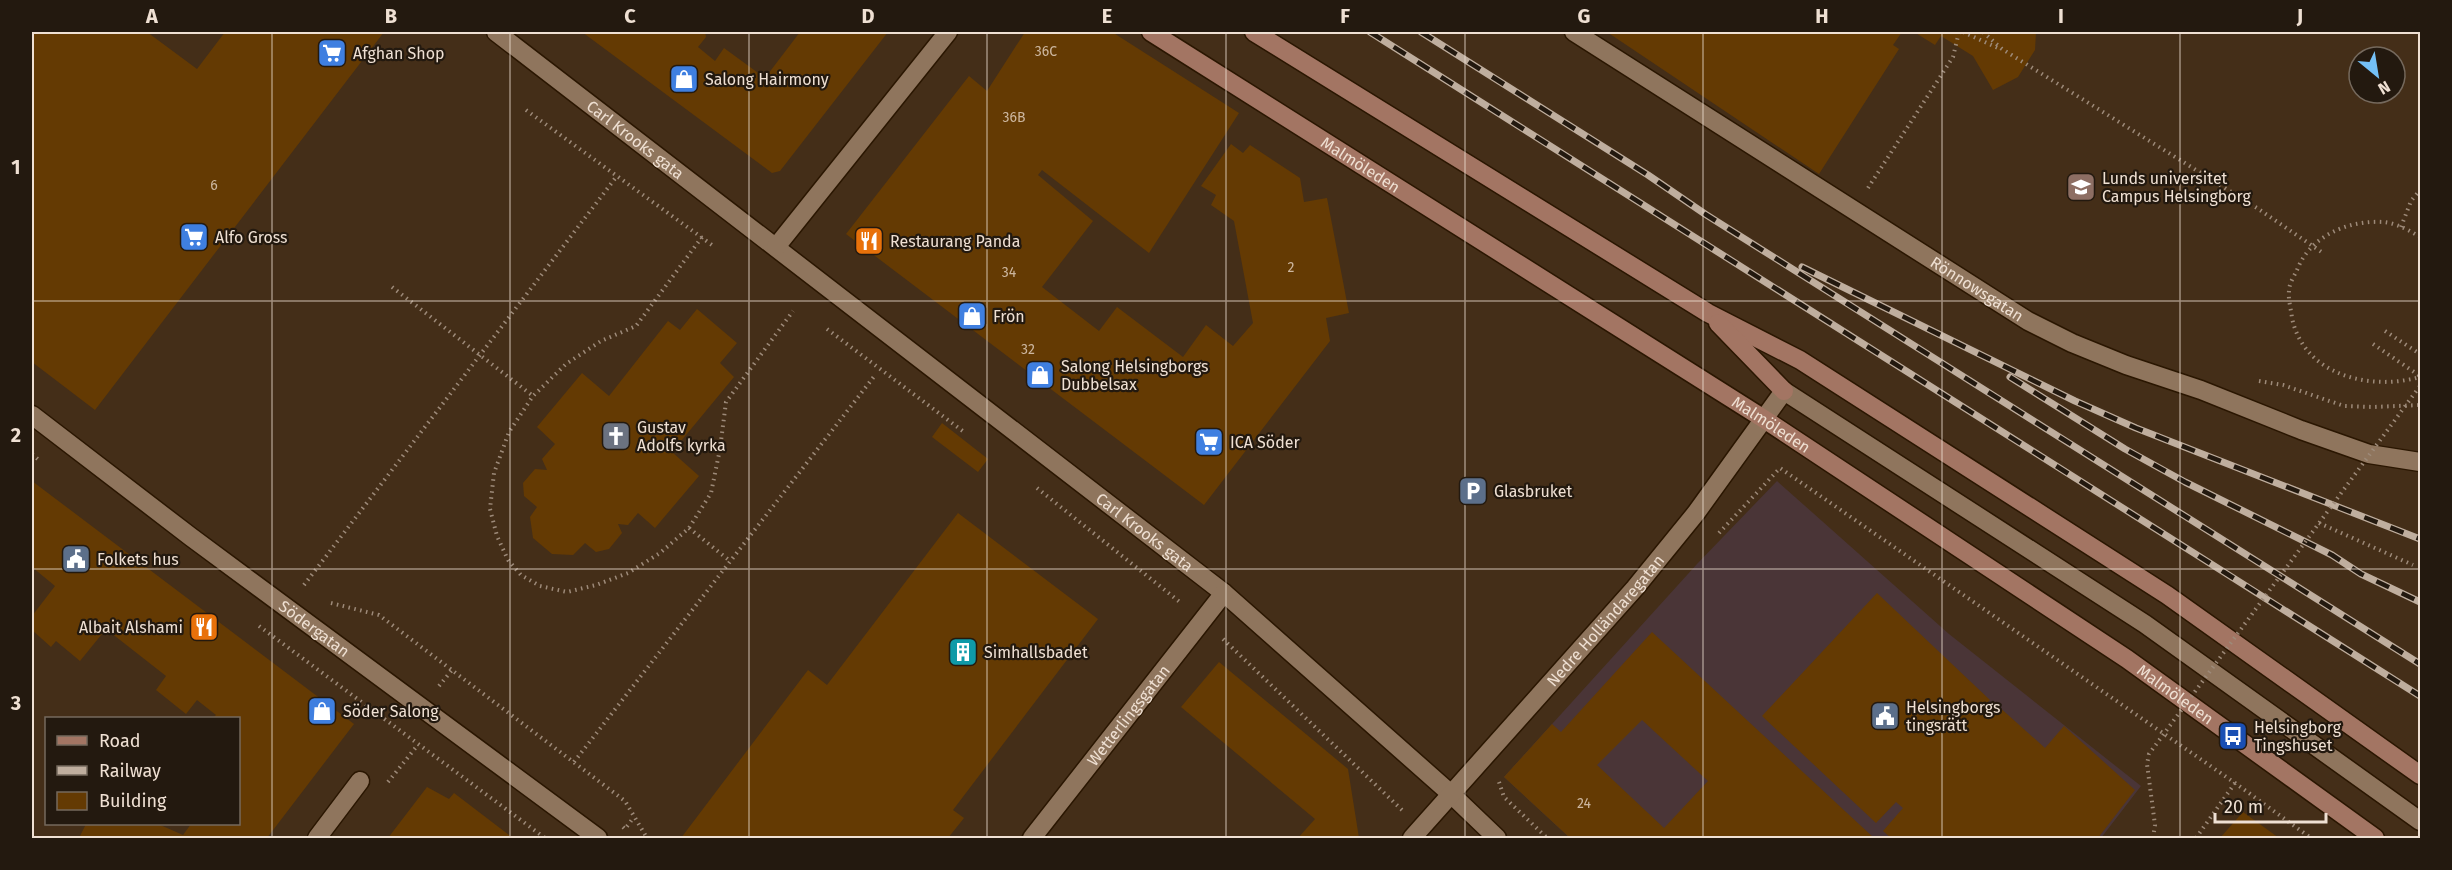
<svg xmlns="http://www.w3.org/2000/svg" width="2452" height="870" font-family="'Fira Sans',sans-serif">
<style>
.commercial{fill:#4a3537}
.building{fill:#643a03;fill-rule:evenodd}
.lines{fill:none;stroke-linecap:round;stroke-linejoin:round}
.lane-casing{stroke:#2a1601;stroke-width:21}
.street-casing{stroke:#2a1601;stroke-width:21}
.secondary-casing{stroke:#2a1601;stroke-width:21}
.path{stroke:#9d8a79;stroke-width:4;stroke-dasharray:1.5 4.5;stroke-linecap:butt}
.lane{stroke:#8f755d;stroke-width:18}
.street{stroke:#8f755d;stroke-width:18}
.secondary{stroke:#a37563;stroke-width:18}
.rail-casing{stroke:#bfae9e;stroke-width:7}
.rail{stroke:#23190f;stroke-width:4.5;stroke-dasharray:14;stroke-linecap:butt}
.path-bridge{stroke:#9d8a79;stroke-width:4;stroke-dasharray:1.5 4.5;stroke-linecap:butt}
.grid{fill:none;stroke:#efe0d3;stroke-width:1.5;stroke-opacity:0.55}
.labels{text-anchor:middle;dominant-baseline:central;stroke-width:4.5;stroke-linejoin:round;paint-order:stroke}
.number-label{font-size:14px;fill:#ccb69f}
.poi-label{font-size:16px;fill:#efe0d3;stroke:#23190f;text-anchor:start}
.street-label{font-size:16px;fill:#efe0d3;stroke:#23190f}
.neatline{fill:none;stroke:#efe0d3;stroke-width:2}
.grid-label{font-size:20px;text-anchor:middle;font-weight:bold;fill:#efe0d3}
</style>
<rect width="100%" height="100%" fill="#442e18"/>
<!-- commercial -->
<path class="commercial" d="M1777,481l172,153 192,152 -40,52h-531l-66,-61 193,-213z"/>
<!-- building -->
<path class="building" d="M32,32h115l50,37 28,-37h159l-289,378 -63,-48z
M582,32h123l1,5 -8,10 17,14 9,-13 41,30 35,-46h88l-108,139 -8,2z
M1025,32h87l127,81 -90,140 -107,-83 -4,5 55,46 -51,66 57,44 18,-24 66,50 23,-32 27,21 20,-23 -19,-102 -23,-16 5,-10 -15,-9 30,-42 12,9 7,-8 50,33 4,24 23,-4 22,115 -23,5 4,23 -126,164 -358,-271 123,-158 18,15z
M1607,32h295l-9,13 6,4 -80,125z
M1914,32h122l-1,18 -17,27 -25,13 -20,-34 -32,-20 -6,9z
M697,309l40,34 -17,20 14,14 -62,75 27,24 -44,52 -17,-15 -10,12 -10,-1 4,9 -13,16 -13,3 -11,-9 -12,12 -21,-1 -19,-16 -3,-21 7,-10 -13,-11 -1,-13 12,-14 12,1 -5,-11 13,-15 -18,-17 45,-54 27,23 59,-75 12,9z
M942,423l46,36 -10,13 -46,-35z
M32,481l322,243 -87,114h-188l7,-14h72l25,11 8,-11h47v-106h-25l3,-3 -19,-15 -11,14 -30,-24 10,-14 -60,-47 -26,32 -24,-20 -5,6 -19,-17v-14l23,-30 -23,-19z
M958,513l140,106 -145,191 11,8 -16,20h-267l127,-168 19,15z
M1877,593l113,107 -10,10 6,6 11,-11 48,43 19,-22 71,64 -37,48h-207l-8,-7 20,-23 -7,-6 -20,21 -114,-107z
M1652,632l222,206h-304l-66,-61 48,-53 9,8zM1642,720l66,61 -44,47 -67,-63z
M1219,662l129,107 11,69h-61l17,-19 -134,-112z
M427,787l22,12 5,-6 59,45h-125z
M2243,812l36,26h-59z"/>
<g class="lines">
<!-- lane casing -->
<g class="lane-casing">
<path id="lane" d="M1784,391l361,233 275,197"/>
</g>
<!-- street casing -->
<g class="street-casing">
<g id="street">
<path id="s1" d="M496,32l728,561 227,201 46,44"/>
<path id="s2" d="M1574,32l454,289 44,22 54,22 75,25 100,40 68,24 51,8"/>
<path d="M776,247l172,-215"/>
<path id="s3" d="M32,415l159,122 407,301"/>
<path d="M317,838l43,-57"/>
<path id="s4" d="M1032,838l192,-245"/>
<path id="s5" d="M1412,838l223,-250 61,-75 88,-122"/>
</g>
</g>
<!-- secondary casing -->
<g class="secondary-casing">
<g id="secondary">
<path id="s6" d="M1151,32l613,387 363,240 248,179"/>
<path d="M1254,32l454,281 92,47 367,235 253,180"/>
<path d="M1718,323l66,68"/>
</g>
</g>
<!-- path -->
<path class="path" d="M1963,32l35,16
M1983,32l19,17 255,159 66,45
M526,110l186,135
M1868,188l85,-131 6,-25
M2401,227l10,-26 9,-11
M702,237l-66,89 -35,15 -35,23 -33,32 -24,36 -15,41 -4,36 7,27 11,24 13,15 19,11 27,6 29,-7 32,-12 32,-20 29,-25 22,-35 9,-44 6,-47 67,-91
M2420,237c-11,-7 -24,-14 -37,-15 -35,-2 -73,14 -86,48 -3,6 -8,14 -8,21 -1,8 2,18 3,27 12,58 79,73 128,59
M392,287l141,109
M827,329l137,103
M2385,331l35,23
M2373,344l47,32
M2259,381l24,4 61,21 29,1 47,-2
M32,454l8,7
M1037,488l144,115
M2319,523l94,42
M689,528l41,33
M1719,533l61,-65 455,315 76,55
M304,585l313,-409
M331,603l48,12 246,186 22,37
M259,626l286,212
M1223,639l179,171
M439,686l13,-16
M574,762l302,-388
M388,782l29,-36
M1499,782l5,15 43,41
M623,827l2,2 9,-12
M2196,838l39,-55"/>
<!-- lane -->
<use href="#lane" class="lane"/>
<!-- street -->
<use href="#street" class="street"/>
<!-- secondary -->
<use href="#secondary" class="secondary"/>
<!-- rail casing -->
<g class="rail-casing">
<path id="rail" d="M1370,32l1050,664
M1421,32l227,143 57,39 715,450
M1802,267l273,134 61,27 284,111
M2010,377l115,72 60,33 147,73 29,19 59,28"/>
</g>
<!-- rail -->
<use href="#rail" class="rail"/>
<!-- path-bridge -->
<path class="path-bridge" d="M2153,838l2,-13 -8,-61 2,-10 271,-368"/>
</g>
<!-- grid -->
<path class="grid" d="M272,32v806M510,32v806M749,32v806M987,32v806M1226,32v806M1465,32v806M1703,32v806M1942,32v806M2180,32v806M32,301h2388M32,569h2388"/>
<!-- icons -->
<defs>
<g id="supermarket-square" transform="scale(1.5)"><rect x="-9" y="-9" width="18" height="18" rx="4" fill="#3f7fe0" stroke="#23190f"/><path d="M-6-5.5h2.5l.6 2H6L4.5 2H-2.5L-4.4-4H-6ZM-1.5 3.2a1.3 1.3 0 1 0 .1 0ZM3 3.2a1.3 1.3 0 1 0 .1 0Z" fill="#fff"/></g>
<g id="shop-square" transform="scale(1.5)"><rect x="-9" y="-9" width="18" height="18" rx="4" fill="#3f7fe0" stroke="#23190f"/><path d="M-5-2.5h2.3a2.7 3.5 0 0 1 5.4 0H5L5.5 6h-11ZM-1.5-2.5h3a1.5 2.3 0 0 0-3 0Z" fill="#fff"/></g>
<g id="university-square" transform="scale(1.5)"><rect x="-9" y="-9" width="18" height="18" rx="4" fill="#8d6e63" stroke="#23190f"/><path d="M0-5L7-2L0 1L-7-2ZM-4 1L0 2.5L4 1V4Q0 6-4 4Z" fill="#fff"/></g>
<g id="restaurant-square" transform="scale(1.5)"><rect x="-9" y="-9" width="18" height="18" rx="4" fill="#e8710a" stroke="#23190f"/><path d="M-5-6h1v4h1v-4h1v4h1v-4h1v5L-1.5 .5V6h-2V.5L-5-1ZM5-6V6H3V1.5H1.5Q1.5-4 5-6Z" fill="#fff"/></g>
<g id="church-square" transform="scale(1.5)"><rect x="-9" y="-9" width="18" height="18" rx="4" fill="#6b7280" stroke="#23190f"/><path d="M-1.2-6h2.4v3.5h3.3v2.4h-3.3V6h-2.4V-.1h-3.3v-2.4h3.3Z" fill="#fff"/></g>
<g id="parking-square" transform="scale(1.5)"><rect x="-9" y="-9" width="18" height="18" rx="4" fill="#5c6f8a" stroke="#23190f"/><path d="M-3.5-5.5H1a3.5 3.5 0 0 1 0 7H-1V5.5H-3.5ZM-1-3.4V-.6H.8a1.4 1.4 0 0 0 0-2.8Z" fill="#fff"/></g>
<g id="civic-square" transform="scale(1.5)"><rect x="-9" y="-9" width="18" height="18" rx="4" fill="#5c6f8a" stroke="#23190f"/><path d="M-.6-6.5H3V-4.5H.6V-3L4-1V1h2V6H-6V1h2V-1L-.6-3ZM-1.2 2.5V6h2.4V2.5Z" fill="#fff"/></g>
<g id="building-square" transform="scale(1.5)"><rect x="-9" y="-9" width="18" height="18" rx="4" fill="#0f9aa8" stroke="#23190f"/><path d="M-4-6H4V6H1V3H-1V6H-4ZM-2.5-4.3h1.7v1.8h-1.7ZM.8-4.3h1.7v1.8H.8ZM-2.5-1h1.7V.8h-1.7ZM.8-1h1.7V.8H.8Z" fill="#fff"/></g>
<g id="bus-square" transform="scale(1.5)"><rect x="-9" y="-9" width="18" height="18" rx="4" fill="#1a4fb4" stroke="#23190f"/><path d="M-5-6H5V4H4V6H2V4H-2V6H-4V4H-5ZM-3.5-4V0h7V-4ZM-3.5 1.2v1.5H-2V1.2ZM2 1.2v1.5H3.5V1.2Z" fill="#fff"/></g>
</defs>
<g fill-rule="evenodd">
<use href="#supermarket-square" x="332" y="53"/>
<use href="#shop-square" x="684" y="79"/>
<use href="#university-square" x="2081" y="187"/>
<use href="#supermarket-square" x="194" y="237"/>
<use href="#restaurant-square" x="869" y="241"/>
<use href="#shop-square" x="972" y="316"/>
<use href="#shop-square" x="1040" y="375"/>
<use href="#church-square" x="616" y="436"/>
<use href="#supermarket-square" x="1209" y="442"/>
<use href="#parking-square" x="1473" y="491"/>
<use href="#civic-square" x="76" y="559"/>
<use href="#restaurant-square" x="204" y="627"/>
<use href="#building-square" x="963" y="652"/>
<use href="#shop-square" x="322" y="711"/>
<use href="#civic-square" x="1885" y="716"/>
<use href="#bus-square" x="2233" y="736"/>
</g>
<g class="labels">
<!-- number labels -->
<g class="number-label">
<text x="1046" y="51">36C</text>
<text x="1014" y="117">36B</text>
<text x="214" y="185">6</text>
<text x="1291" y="267">2</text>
<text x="1009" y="272">34</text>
<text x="1028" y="349">32</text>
<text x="1584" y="803">24</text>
</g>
<!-- poi labels -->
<g class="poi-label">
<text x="353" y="53">Afghan Shop</text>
<text x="705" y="79">Salong Hairmony</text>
<text x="2102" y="178">Lunds universitet<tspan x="2102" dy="18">Campus Helsingborg</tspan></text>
<text x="215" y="237">Alfo Gross</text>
<text x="890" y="241">Restaurang Panda</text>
<text x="993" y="316">Frön</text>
<text x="1061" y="366">Salong Helsingborgs<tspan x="1061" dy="18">Dubbelsax</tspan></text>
<text x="637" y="427">Gustav<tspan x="637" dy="18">Adolfs kyrka</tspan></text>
<text x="1230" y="442">ICA Söder</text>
<text x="1494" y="491">Glasbruket</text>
<text x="97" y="559">Folkets hus</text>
<text x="183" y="627" text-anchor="end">Albait Alshami</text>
<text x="984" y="652">Simhallsbadet</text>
<text x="1906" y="707">Helsingborgs<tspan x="1906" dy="18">tingsrätt</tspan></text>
<text x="343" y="711">Söder Salong</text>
<text x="2254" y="727">Helsingborg<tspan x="2254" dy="18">Tingshuset</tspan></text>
</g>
<!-- street labels -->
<g class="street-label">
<text stroke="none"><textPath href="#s1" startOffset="176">Carl Krooks gata</textPath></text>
<text stroke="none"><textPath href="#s6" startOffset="248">Malmöleden</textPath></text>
<text stroke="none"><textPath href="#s2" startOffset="478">Rönnowsgatan</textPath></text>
<text stroke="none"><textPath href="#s6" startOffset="734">Malmöleden</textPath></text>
<text stroke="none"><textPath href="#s1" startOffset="819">Carl Krooks gata</textPath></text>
<text stroke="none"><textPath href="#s5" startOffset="291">Nedre Holländaregatan</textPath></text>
<text stroke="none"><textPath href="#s3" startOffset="354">Södergatan</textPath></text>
<text stroke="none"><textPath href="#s6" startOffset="1220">Malmöleden</textPath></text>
<text stroke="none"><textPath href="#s4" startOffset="156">Wetterlingsgatan</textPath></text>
</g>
</g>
<!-- border -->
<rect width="2452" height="870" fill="none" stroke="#23190f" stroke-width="66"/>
<!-- legend -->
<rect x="45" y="717" width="195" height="108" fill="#23190f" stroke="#75695d" stroke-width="1.5"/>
<rect x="57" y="736" width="30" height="9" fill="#a37563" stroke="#75695d" stroke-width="1.5"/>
<text x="99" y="747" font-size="18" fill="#efe0d3">Road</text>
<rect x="57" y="766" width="30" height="9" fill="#bfae9e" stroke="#75695d" stroke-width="1.5"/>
<text x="99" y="777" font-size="18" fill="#efe0d3">Railway</text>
<rect x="57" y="792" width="30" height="18" fill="#643a03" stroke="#75695d" stroke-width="1.5"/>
<text x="99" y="807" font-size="18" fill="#efe0d3">Building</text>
<!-- north arrow -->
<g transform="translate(2377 75) rotate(150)"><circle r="28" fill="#23190f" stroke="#75695d" stroke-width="1.5"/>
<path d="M0-4.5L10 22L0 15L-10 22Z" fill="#74c0f6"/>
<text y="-9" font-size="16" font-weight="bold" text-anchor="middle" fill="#efe0d3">N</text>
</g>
<!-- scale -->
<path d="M2215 813v9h111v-9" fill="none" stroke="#efe0d3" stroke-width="3"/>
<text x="2224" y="813" font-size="18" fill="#efe0d3" stroke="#23190f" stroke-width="4.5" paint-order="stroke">20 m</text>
<rect x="33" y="33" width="2386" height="804" class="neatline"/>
<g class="grid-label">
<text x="152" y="23">A</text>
<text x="391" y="23">B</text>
<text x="630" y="23">C</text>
<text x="868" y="23">D</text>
<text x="1107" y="23">E</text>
<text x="1345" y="23">F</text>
<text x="1584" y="23">G</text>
<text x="1822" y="23">H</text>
<text x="2061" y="23">I</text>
<text x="2300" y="23">J</text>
<text x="16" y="174">1</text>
<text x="16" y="442">2</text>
<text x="16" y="710">3</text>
</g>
</svg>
